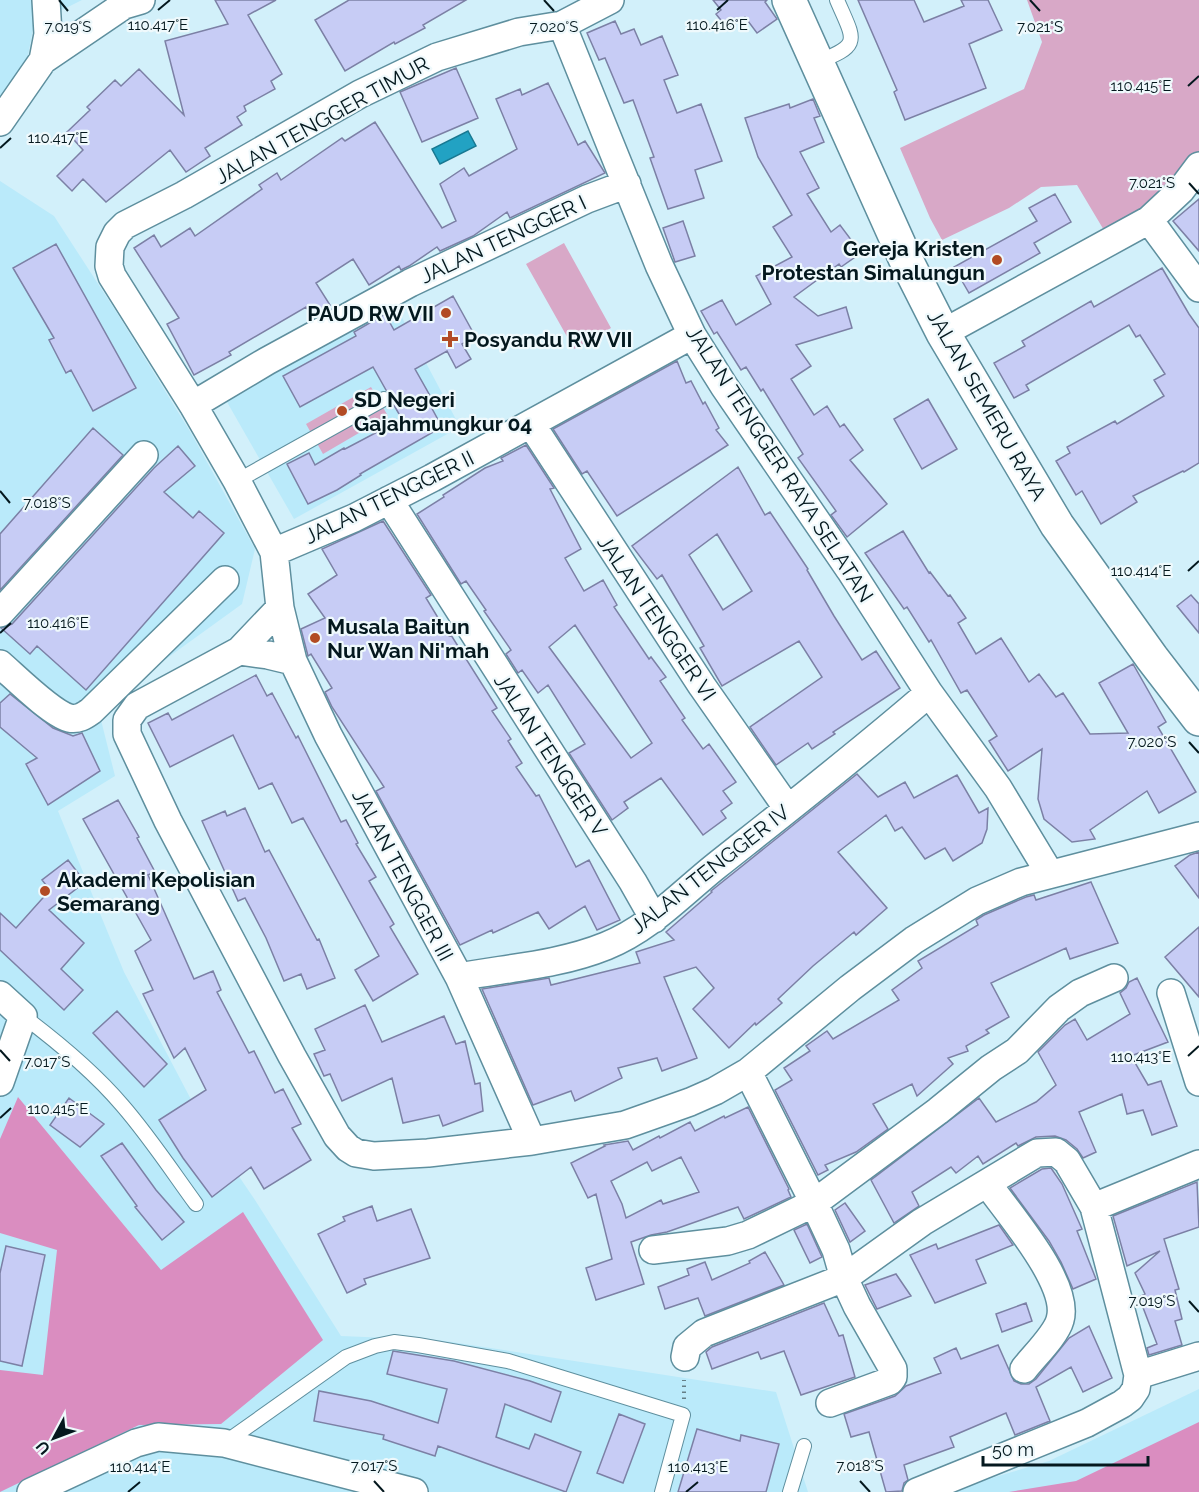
<svg xmlns="http://www.w3.org/2000/svg" width="1199" height="1492" font-family="Raleway,sans-serif">
<style>
.built{fill:#baeafa}
.green{fill:#d8a8c7}
.forest{fill:#da8dc0}
.water{fill:#22a2c3;stroke:#197992;stroke-width:1.5}
.building{fill:#c7ccf5;stroke:#7c80a5;stroke-width:1.5;fill-rule:evenodd}
.lines{fill:none;stroke-linecap:round;stroke-linejoin:round}
.lane-casing{stroke:#5e8f9e;stroke-width:16}
.street-casing{stroke:#5e8f9e;stroke-width:30}
.secondary-casing{stroke:#5e8f9e;stroke-width:36}
.path{stroke:#657e86;stroke-width:4;stroke-dasharray:1.5 4.5;stroke-linecap:butt}
.lane{stroke:#fff;stroke-width:14}
.street{stroke:#fff;stroke-width:27}
.secondary{stroke:#fff;stroke-width:33}
.ticks{fill:none;stroke:#04181e;stroke-width:2}
.poi-dot{fill:#b24b24;stroke:#eff9fc;stroke-width:2}
.labels{text-anchor:middle;dominant-baseline:central;stroke-width:4.5;stroke-linejoin:round;paint-order:stroke}
.street-label{font-size:21px;fill:#04181e;stroke:#eff9fc}
.poi-label{font-size:21px;font-weight:bold;fill:#04181e;stroke:#eff9fc;text-anchor:start}
.ticks-label{font-size:15px;text-anchor:middle;fill:#04181e;stroke:#eff9fc;stroke-width:4.5;stroke-linejoin:round;paint-order:stroke}
</style>
<rect width="100%" height="100%" fill="#d2f0fa"/>
<!-- built -->
<path class="built" d="M0,0h82l-48,24 -7,37 -27,42z
M0,181l54,35 63,97 74,120 64,116 -13,55 -144,104 17,68 -57,35 66,161 82,156 49,72 86,136 97,4 338,52 32,100h-808z
M390,295l70,132 -166,92 -71,-124z
M1199,1389v103h-255l105,-31z"/>
<!-- green -->
<path class="green" d="M1027,0h172v159l-88,83 -34,-57 -36,2 -32,21 -67,32 -12,-22 -30,-70 124,-59 18,-47z
M564,243l47,85 -37,21 -48,-85z
M371,387l17,29 -65,38 -17,-30z"/>
<!-- forest -->
<path class="forest" d="M18,1097l143,173 82,-58 80,128 -102,84 -82,1 -139,67v-122l43,5 14,-125 -57,-17v-94z
M1199,1422v70h-190l67,-11z"/>
<!-- water -->
<path class="water" d="M468,131l8,15 -36,18 -8,-15z"/>
<!-- building -->
<path class="building" d="M215,0h61l-28,15 34,59 -11,7 4,8 -31,17 2,5 -9,6 5,8 -37,23 5,8 -24,16 -16,-22 -64,52 -23,-23 -11,12 -15,-15 26,-26 -16,-18 23,-22 -3,-3 28,-27 6,6 18,-17 45,46 -19,-74 63,-17z
M349,0h117l-43,25 2,3 -30,16 -1,-2 -49,29 -30,-51z
M713,0h54l-2,2 12,17 -20,14 -12,-16 -17,12 -12,-15 5,-4z
M858,0h56l10,22 40,-16 -3,-6h27l14,30 -33,14 17,44 -81,32 -11,-28 3,-2z
M615,21l6,13 13,-5 7,16 21,-9 16,39 -14,5 13,33 24,-9 21,57 -27,9 9,28 -36,11 -18,-51 4,-1 -21,-57 -9,3 -19,-45 -6,2 -12,-27z
M456,68l22,50 -56,24 -22,-50z
M548,83l30,62 7,-4 20,32 -95,45 -3,-6 -34,24 -33,15 -3,-4 -28,19 -8,4 -2,-4 -30,19 -16,-26 -37,24 14,22 -18,11 -6,-9 -77,45 2,3 -37,20 -27,-51 12,-6 -45,-70 20,-13 7,12 29,-19 5,8 67,-47 -3,-4 18,-12 4,7 61,-42 3,3 30,-19 67,106 14,-7 -16,-37 24,-16 5,8 48,-27 -21,-50 24,-10 2,6z
M813,99l7,17 -6,2 10,24 -24,10 19,36 -12,6 24,38 9,-7 21,28 -20,14 -2,-3 -45,33 24,19 28,-9 6,21 -56,17 15,21 -20,13 23,36 13,-9 13,21 4,-3 19,26 -13,10 37,44 -40,33 -16,-22 5,-4 -38,-53 5,-4 -40,-65 -2,2 -15,-24 -5,3 -24,-38 -3,2 -13,-23 21,-11 14,25 35,-21 -15,-28 36,-19 -19,-30 19,-12 -34,-58 -13,-39 44,-14 1,4z
M1055,194l16,28 -37,21 6,10 -71,40 -15,-26 83,-46 -8,-13z
M1199,199v52l-26,-30z
M683,221l12,35 -20,6 -12,-34z
M56,244l80,144 -43,23 -22,-41 -5,3 -17,-33 5,-2 -41,-70z
M1162,268l27,46 10,14v135l-15,9 -1,-1 -50,25 4,6 -36,22 -19,-33 -6,4 -20,-34 14,-8 -3,-6 48,-26 2,3 47,-28 -10,-16 11,-6 -25,-39 -4,2 -7,-12 -103,60 3,5 -15,8 -20,-35 31,-17 -3,-5 69,-40 3,6z
M453,296l22,40 -13,8 9,15 -15,9 -9,-17 -32,18 18,32 -4,2 13,24 -82,47 1,1 -24,15 -29,14 -21,-40 22,-11 6,12 29,-17 1,1 57,-30 -10,-17v-8l-6,-4 -13,-23 -73,40 -17,-31 73,-40 -2,-4 31,-18 9,16z
M677,361l9,22 5,-2 12,23 2,-2 14,26 -3,2 12,15 -111,71 -30,-45 -5,3 -29,-45z
M928,399l29,50 -35,20 -28,-50z
M93,428l30,27 -123,135v-56z
M526,445l28,43 -4,1 31,60 -16,9 19,33 19,-11 14,25 -3,2 35,52 2,-2 15,20 -6,4 25,37 -3,2 21,29 6,-5 27,38 -13,9 9,12 -11,8 5,7 -23,17 -42,-57 -37,24 4,6 -16,12 -43,-67 16,-9 -37,-59 -10,8 -16,-23 -4,3 -12,-19 5,-4 -27,-39 2,-1 -20,-29 -5,3 -44,-70 27,-17 -1,-2 42,-27 18,-7 -2,-3zM575,625l77,118 -21,15 -82,-111z
M178,446l17,20 -31,26 29,26 6,-7 25,22 -138,157 -49,-44 -7,8 -29,-26 11,-4 142,-156z
M738,467l27,48 5,-3 38,57 -1,1 27,46 28,44 14,-9 24,37 -67,44 2,2 -23,15 -4,-6 -32,22 -26,-38 72,-50 -23,-36 -77,45 -22,-38 4,-2 -42,-71 -5,4 -25,-33zM717,534l35,57 -29,19 -34,-55z
M383,521l48,74 -5,3 23,38 2,-1 46,73 -5,3 19,28 -3,2 14,22 -6,4 20,29 3,-1 37,72 13,-7 31,60 -23,10 -12,-24 -36,23 -11,-17 -45,21 -1,-3 -32,15 -84,-154 8,-4 -52,-80 -7,-15 7,-4 -21,-34 -3,2 -7,-27 24,-11 -17,-24 29,-19 -15,-26z
M903,531l26,42 1,-1 18,24 2,-1 16,23 -8,5 18,31 25,-16 28,44 10,-8 17,23 7,-4 27,41 38,-1 -29,-50 34,-19 33,58 -8,5 38,65 -37,21 -12,-22 -57,39 5,9 -23,3 -28,-23 -6,-20 4,-50 -34,22 -19,-30 8,-5 -30,-46 -6,3 -30,-53 -2,2 -22,-35 -3,2 -39,-56z
M1191,595l8,9v29l-22,-27z
M256,675l11,21 5,-3 24,45 2,-2 43,86 5,-2 12,23 -2,1 20,33 -7,4 25,43 -4,3 28,47 -45,27 -18,-31 24,-14 -76,-138 -11,5 -20,-40 -13,6 -26,-54 -63,32 -22,-44 20,-10 4,7z
M10,694l43,34 20,8 9,-3 18,38 -52,34 -22,-41 11,-6 -37,-31v-24z
M857,774l21,23 27,-15 9,16 43,-23 22,38 9,-5 -1,21 -5,14 -29,18 -8,-13 -20,11 -23,-32 -7,4 -9,-16 -48,37 49,56 -31,27 -2,-3 -41,34 -35,33 4,4 -26,22 -1,-2 -26,25 -36,-39 21,-21 -18,-21 -32,10 33,81 -35,13 -5,-13 -39,10 4,10 -47,23 -4,-10 -38,14 -51,-116 67,-11 2,7 89,-22 -4,-11 38,-12 -8,-8 46,-40 -1,-1z
M118,800l21,37 -2,1 18,34 -7,3 46,104 19,-8 8,19 -4,2 32,61 5,-2 21,42 8,-4 18,35 -9,4 19,32 -47,29 -13,-22 -39,30 -29,-39 -24,-38 47,-30 -21,-42 -11,10 -31,-64 10,-4 -18,-39 16,-11 -68,-121z
M245,808l20,44 4,-2 48,90 2,-1 16,39 -28,11 -6,-15 -17,7 -18,-43 -21,-40 -7,3 -36,-80 23,-10 2,5z
M1199,852v46l-24,-32 15,-11z
M68,860l17,22 -36,28 35,33 -23,26 22,21 -19,20 -64,-60v-37l16,15 34,-38 -8,-10z
M1091,882l27,61 -48,16 -4,-11 -75,35 18,34 -23,13 3,3 -23,13 2,5 -20,7 5,6 -36,32 -5,-12 -39,20 15,25 -32,23 -31,13 3,5 -10,5 -43,-85 17,-10 -8,-12 26,-17 -4,-5 21,-15 6,8 66,-39 -7,-10 30,-22 -4,-7 60,-36 -2,-5 8,-5 42,-18 8,-2 2,5z
M1199,927v70l-34,-40z
M1137,978l31,64 -37,14 17,29 13,-4 16,45 -25,9 -9,-25 -16,4 -5,-20 -43,18 17,40 -13,6 -6,-9 -11,-9 -11,-4 -19,1 -18,9 -2,-3 -33,21 -5,-8 -22,17 -5,-6 -39,25 7,14 -25,17 -23,-43 108,-82 17,24 40,-20 20,-17 -18,-33 27,-27 10,-6 12,21 43,-26 -10,-21 6,-5 3,-6z
M365,1005l17,37 62,-26 12,28 9,-3 10,43 5,-1 3,28 -40,15 -4,-11 -36,8 -11,-45 -50,23 -12,-27 -6,2 -10,-22 11,-4 -10,-21z
M117,1011l50,53 -23,23 -51,-54z
M69,1098l35,26 -24,23 -30,-22z
M748,1107l41,82 -1,1 3,7 -47,22 -6,-12 -71,25 -16,3 -20,7 13,42 -48,16 -10,-32 26,-9 -16,-65 -8,4 -17,-35 34,-17 -1,-1 24,-4 5,9 26,-14 1,2 30,-16 5,9 29,-15 1,2zM681,1157l18,35 -36,12 -2,-4 -35,18 -4,-14 -11,-23 36,-19 5,9z
M122,1143l34,47 28,32 -22,18 -27,-33 2,-1 -36,-50z
M1051,1168l11,16 20,45 -5,2 19,48 -23,10 -12,-27 -12,-21 -39,-53 32,-19z
M1197,1182l2,45 -35,12 15,50 -4,1 7,29 -7,2 7,24 -33,10 -2,-7 10,-4 -18,-47 6,-3 -10,-21 25,-22 -33,15 -14,-50z
M845,1203l20,28 -15,11 -15,-32z
M372,1206l5,15 34,-12 19,49 -66,21 2,5 -19,9 -29,-59 27,-13 -2,-4z
M807,1224l15,33 -12,6 -16,-33z
M999,1225l14,20 -37,15 10,23 -51,20 -25,-48 26,-11 2,5z
M6,1246l39,9 -23,111 -22,-5v-88z
M765,1252l19,33 -79,31 -7,-18 -33,11 -7,-22 31,-12 -2,-6 18,-7 7,18 38,-17 -1,-2z
M896,1274l15,22 -34,13 -12,-24z
M824,1303l15,33 4,-1 12,42 -54,18 -17,-44 -23,8 -3,-7 -46,17 -6,-17 6,-5z
M1026,1303l6,18 -30,11 -6,-18z
M1089,1326l23,52 -29,14 -12,-25 -35,20 14,34 -35,14 -9,-22 -56,24 4,10 -50,18 4,15 -4,3 -2,8 -16,1 -17,-60 -18,5 -7,-23 51,-18 11,-10 35,-13 -7,-15 22,-10 5,11 37,-14 16,36 7,3h8l7,-5 33,-41z
M393,1351l61,10 76,20 31,11 -10,30 -46,-18 -9,33 33,12 6,-15 46,18 -15,40 -128,-46 -3,10 -52,-17 1,-4 -70,-14 5,-30 52,10 67,22 9,-34 -60,-15z
M619,1414l26,10 -22,59 -26,-10z
M697,1429l43,12 1,-6 38,9 -13,48h-88z"/>
<g class="lines">
<!-- lane casing -->
<g class="lane-casing">
<path id="lane" d="M817,62c46,-17 37,-22 20,-62
M237,481l147,-82
M23,1016c36,27 70,55 99,89 27,31 50,66 74,99
M226,1442l120,-85 29,-11 19,-4 24,3 90,16 175,54 -21,77
M790,1492l14,-46"/>
</g>
<!-- street casing -->
<g class="street-casing">
<path id="street" d="M610,0l-48,25 -43,7 -82,25 -77,37 -176,101 -59,30 -8,8 -7,14 -1,19 3,10 81,129 44,76 37,71 6,56 -41,43 -102,55 -10,14v14l41,87 124,235 45,80 11,12 8,5 18,3 54,-3 104,-12 93,-16 65,-23 25,-11 33,-19 102,-84 64,-48 63,-39 44,-19 178,-46
M562,25l97,240 33,70 32,51 126,184 79,123 69,95 52,86
M43,60l5,-26 -2,-34
M0,122l43,-62 81,-55 17,-5
M1149,220l50,68
M943,333l206,-113 32,-30 18,-24
M193,405l74,-44 143,-78 177,-84 40,-15
M531,424l171,262 86,123
M389,500l244,382 21,37
M274,552l80,-34 78,-40 260,-143
M280,608l13,53 35,74 131,242 73,164
M0,613l144,-158
M239,651l29,4 25,6
M0,664c15,13 51,49 69,54 9,2 15,-2 22,-7l134,-131
M459,977c49,-9 100,-12 147,-31 43,-17 75,-52 110,-80 72,-57 144,-113 213,-173
M1171,993l28,89
M0,995l23,21 -23,66
M748,1072l66,131 22,47 8,28 13,28 36,63v8l-3,4 -60,22
M987,1183c20,29 84,101 73,137 -4,15 -26,36 -36,49
M1094,1207l105,-43
M653,1250l75,-9 20,-6 66,-32 124,-92 53,-43 26,-17 42,-43 21,-15 34,-15
M685,1357l2,-10 17,-14 140,-55 78,-56 115,-69 19,-1 11,9 27,46 44,168 -2,14 -6,9 -8,6 -35,19 -170,69
M1138,1375l61,-19
M31,1492l105,-49 22,-6 66,6 190,49"/>
</g>
<!-- secondary casing -->
<g class="secondary-casing">
<path id="secondary" d="M789,0l116,258 38,75 114,192 95,133 47,61"/>
</g>
<!-- path -->
<path class="path" d="M684,1399v-19"/>
<!-- lane -->
<use href="#lane" class="lane"/>
<!-- street -->
<use href="#street" class="street"/>
<!-- secondary -->
<use href="#secondary" class="secondary"/>
</g>
<!-- ticks -->
<path class="ticks" d="M59,0l9,11M544,0l10,11M1030,0l10,11M158,10l12,-10M717,10l11,-10M1188,86l11,-10M0,148l11,-10M1189,183l10,11M0,491l10,12M1188,571l11,-10M0,633l11,-10M1189,742l10,11M0,1050l10,11M1188,1056l11,-10M0,1118l11,-10M1189,1301l10,11M374,1481l10,11M860,1481l10,11M128,1492l12,-10M686,1492l12,-10"/>
<!-- markers -->
<g class="poi-dot">
<circle cx="997" cy="260" r="6"/>
<circle cx="446" cy="313" r="6"/>
<path d="M447 330h6v6h6v6h-6v6h-6v-6h-6v-6h6z"/>
<circle cx="342" cy="411" r="6"/>
<circle cx="315" cy="638" r="6"/>
<circle cx="45" cy="891" r="6"/>
</g>
<g class="labels">
<!-- street labels -->
<g class="street-label">
<text transform="translate(322 120) rotate(-29)">JALAN TENGGER TIMUR</text>
<text transform="translate(503 239) rotate(-25)">JALAN TENGGER I</text>
<text transform="translate(987 405) rotate(60)">JALAN SEMERU RAYA</text>
<text transform="translate(780 464) rotate(57)">JALAN TENGGER RAYA SELATAN</text>
<text transform="translate(389 497) rotate(-26)">JALAN TENGGER II</text>
<text transform="translate(657 618) rotate(56)">JALAN TENGGER VI</text>
<text transform="translate(551 755) rotate(57)">JALAN TENGGER V</text>
<text transform="translate(710 869) rotate(-38)">JALAN TENGGER IV</text>
<text transform="translate(403 875) rotate(62)">JALAN TENGGER III</text>
</g>
<!-- poi labels -->
<g class="poi-label">
<text x="985" y="248" text-anchor="end">Gereja Kristen<tspan x="985" dy="24">Protestan Simalungun</tspan></text>
<text x="434" y="313" text-anchor="end">PAUD RW VII</text>
<text x="464" y="339">Posyandu RW VII</text>
<text x="354" y="399">SD Negeri<tspan x="354" dy="24">Gajahmungkur 04</tspan></text>
<text x="327" y="626">Musala Baitun<tspan x="327" dy="24">Nur Wan Ni'mah</tspan></text>
<text x="57" y="879">Akademi Kepolisian<tspan x="57" dy="24">Semarang</tspan></text>
</g>
</g>
<g class="ticks-label">
<text x="158" y="30">110.417°E</text>
<text x="717" y="30">110.416°E</text>
<text x="554" y="32">7.020°S</text>
<text x="1040" y="32">7.021°S</text>
<text x="68" y="32">7.019°S</text>
<text x="1141" y="91">110.415°E</text>
<text x="58" y="143">110.417°E</text>
<text x="1152" y="188">7.021°S</text>
<text x="47" y="508">7.018°S</text>
<text x="1141" y="576">110.414°E</text>
<text x="58" y="628">110.416°E</text>
<text x="1152" y="747">7.020°S</text>
<text x="1141" y="1062">110.413°E</text>
<text x="47" y="1067">7.017°S</text>
<text x="58" y="1114">110.415°E</text>
<text x="1152" y="1306">7.019°S</text>
<text x="374" y="1471">7.017°S</text>
<text x="860" y="1471">7.018°S</text>
<text x="140" y="1472">110.414°E</text>
<text x="698" y="1472">110.413°E</text>
</g>
<!-- north arrow -->
<g transform="translate(54 1438) rotate(229)" stroke="#eff9fc" stroke-width="4.5" paint-order="stroke">
<path d="M0-4.5L10 22L0 15L-10 22Z" fill="#04181e"/>
<text y="-9" font-size="16" font-weight="bold" text-anchor="middle" fill="#04181e">U</text>
</g>
<!-- scale -->
<path d="M983 1456v9h165v-9" fill="none" stroke="#04181e" stroke-width="3"/>
<text x="992" y="1456" font-size="18" fill="#04181e" stroke="#eff9fc" stroke-width="4.5" paint-order="stroke">50 m</text>
</svg>
